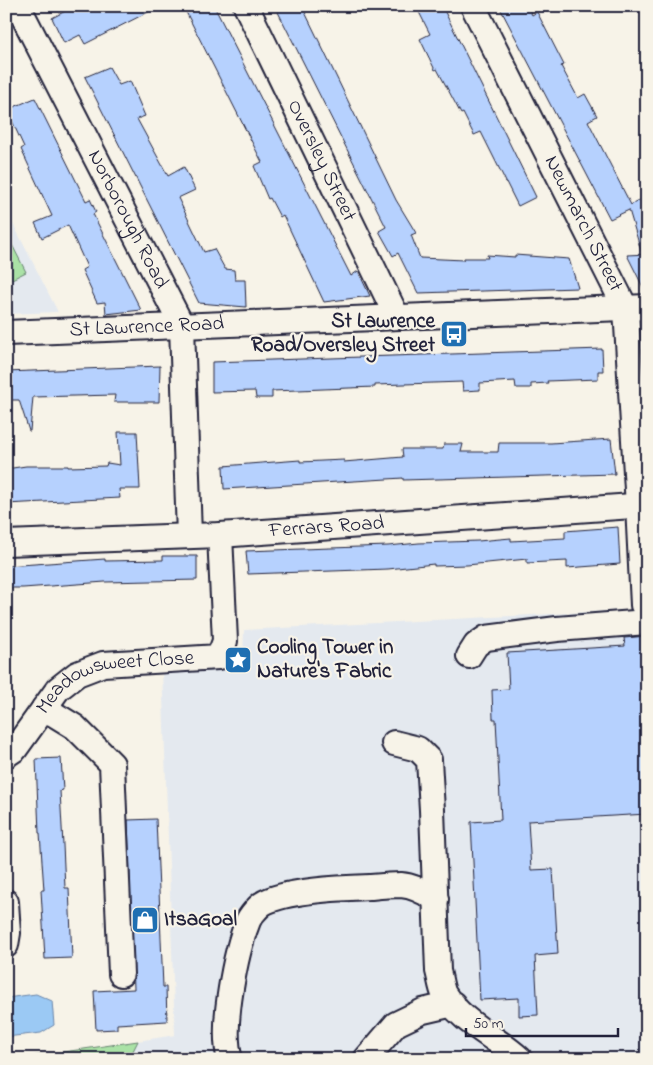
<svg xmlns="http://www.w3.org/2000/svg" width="653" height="1065" font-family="'Indie Flower',sans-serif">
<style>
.built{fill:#e4e9ef}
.green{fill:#aae2a6;stroke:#668270}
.water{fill:#9bc9f4;stroke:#6b86aa}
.building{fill:#b6d1fe;stroke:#22223b}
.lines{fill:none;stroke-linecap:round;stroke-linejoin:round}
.minor-casing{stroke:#22223b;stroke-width:28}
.minor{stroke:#f7f3e8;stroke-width:24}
.labels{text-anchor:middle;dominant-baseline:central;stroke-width:4.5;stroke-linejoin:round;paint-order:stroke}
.street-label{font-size:21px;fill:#22223b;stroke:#f7f3e8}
.poi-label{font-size:21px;font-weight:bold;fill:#22223b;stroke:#f7f3e8;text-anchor:start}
</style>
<rect width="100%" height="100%" fill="#f7f3e8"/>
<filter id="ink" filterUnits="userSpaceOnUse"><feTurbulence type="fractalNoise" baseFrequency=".02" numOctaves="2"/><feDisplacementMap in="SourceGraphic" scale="10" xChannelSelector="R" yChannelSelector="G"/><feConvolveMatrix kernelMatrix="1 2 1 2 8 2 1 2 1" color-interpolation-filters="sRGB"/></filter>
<g filter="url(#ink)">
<!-- built -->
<path class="built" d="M6,210l52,102 -52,2z
M647,609v450h-518l9,-18 37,-6 -13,-366 81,-7 1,-32z"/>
<!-- green -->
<path class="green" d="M6,233l20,39 -20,10z
M138,1041l-9,18h-113z"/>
<!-- water -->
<path class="water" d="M36,994l16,7 2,24 -13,8 -35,4v-39z"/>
<!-- building -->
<path class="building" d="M75,6h85l-75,38 -5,-9 -16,8 -12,-25z
M183,6h31l137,270 7,-5 12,25 -46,6 -41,-87 -3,2 -10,-19 -2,1 -14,-33 8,-4z
M275,6h27l94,194 20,33 -5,2 9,23 44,2v-2h24l-1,-3 28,2v-2l54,4 9,29 -160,5 -20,-40 -5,3 -14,-25 7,-4z
M416,6h26l94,191 -18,9 -37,-74 -7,3 -11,-22 -2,1 -24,-45 -2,1 -15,-31 10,-5z
M499,6h28l5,9 5,-3 27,53 -3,1 17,32 7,-4 12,22 -9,5 43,84 16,-9v57l-5,1 -13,-44 -19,9z
M109,67l10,18 11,-4 15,35 -8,3 31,57 16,-9 11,23 -17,8 26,54 10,-3 11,20 9,1 1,10h10l1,27 -47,-4 -114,-226z
M35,98l51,103 4,-2 6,13 -3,2 48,96 -35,4 -1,-12 -8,1 -15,-33 5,-3 -19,-42 -26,13 -7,-15 17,-7 -31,-67 3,-2 -17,-37z
M647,254v39h-1l-19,-38z
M602,349l1,22h-5v8l-51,2 1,2 -17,1v4h-15l-1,-7 -35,2v7l-17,1 -1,-9 -87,3v2l-103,4v7h-16l-1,-7 -43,1v-30z
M160,366l-1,36h-45l1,-7 -82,2 -3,34h-1l-10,-31h-13v-28z
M118,432h19l3,57h-21l1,9 -114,6v-35l20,-3h42v1l38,-1 1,-3 13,2z
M611,439l4,35 -212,6v-2l-179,11 -1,-23 77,-6v2l44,-2v2l59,-5 -1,-8h41l1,-5h19l-2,8h37l1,-9h52z
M618,527l2,37 -53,4v-7l-40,2v-4l-60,6 -33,1v-2l-46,5 -140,5 -2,-23 142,-5 31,-3 59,-2 33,-3v3l54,-3v-7z
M163,556h34v24l-92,2 -82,6h-17v-22l99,-7v2l58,-1z
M647,636v178l-119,7 3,49 22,-1 5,85 -23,2 3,59 -19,1v-18l-39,2 -9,-178 30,-2 -5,-101h-3l-1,-29 17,-1 -2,-36 118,-7 -1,-8z
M61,758l2,32 -3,1 3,54 2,43h4l3,70 -27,1 -4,-69h3l-4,-57h-1l-3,-74z
M156,819l7,168h3l1,34 -50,3v5l-21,1 -2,-39 40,-2 -6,-169z"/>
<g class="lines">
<!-- minor casing -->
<g class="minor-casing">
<g id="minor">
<path id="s1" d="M18,6l164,320 7,210"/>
<path id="s2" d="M246,6l151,311"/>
<path id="s3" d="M473,6l153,303 12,197 5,99"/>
<path id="s4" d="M6,333l641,-26"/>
<path id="s5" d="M6,543l214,-8 427,-30"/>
<path d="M469,656l7,-11 10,-7 71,-9 90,-7"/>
<path d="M44,708l31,19 37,37 9,210"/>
<path d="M394,743l24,6 11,11 3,50 6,161c2,7 3,17 6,23 19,30 51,42 76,65"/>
<path id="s6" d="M6,755l9,-6 43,-60 19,-15 26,-10 116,-7 6,-16 -5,-106"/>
<path d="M6,902l2,31 -2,12"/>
<path d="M230,1059c-10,-31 6,-108 18,-138 2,-5 10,-14 14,-17 22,-14 82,-16 109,-17 10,-1 20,-2 30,-2 13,1 24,7 35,14"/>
<path d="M366,1059l30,-35 27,-13 30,-7"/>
</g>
</g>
<!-- minor -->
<use href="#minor" class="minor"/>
</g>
</g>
<!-- icons -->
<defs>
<g id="bus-square" transform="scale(1.4375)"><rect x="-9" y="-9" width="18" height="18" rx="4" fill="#1f6fb2" stroke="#f7f3e8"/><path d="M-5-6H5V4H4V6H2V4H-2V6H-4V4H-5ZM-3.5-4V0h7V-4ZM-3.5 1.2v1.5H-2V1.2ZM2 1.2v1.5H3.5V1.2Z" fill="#fff"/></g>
<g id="sight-square" transform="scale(1.4375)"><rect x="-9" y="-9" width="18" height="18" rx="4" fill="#1f6fb2" stroke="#f7f3e8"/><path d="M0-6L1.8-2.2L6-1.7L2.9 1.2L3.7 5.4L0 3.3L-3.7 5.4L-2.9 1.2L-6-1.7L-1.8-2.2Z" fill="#fff"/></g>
<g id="shop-square" transform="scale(1.4375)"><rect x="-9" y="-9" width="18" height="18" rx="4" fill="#1f6fb2" stroke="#f7f3e8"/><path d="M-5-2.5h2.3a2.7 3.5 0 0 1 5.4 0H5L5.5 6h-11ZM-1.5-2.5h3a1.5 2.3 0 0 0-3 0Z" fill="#fff"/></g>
</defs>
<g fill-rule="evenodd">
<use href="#bus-square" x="454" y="334"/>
<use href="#sight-square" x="238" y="660"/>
<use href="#shop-square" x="145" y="920"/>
</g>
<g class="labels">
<!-- street labels -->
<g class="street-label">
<text stroke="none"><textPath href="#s2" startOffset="172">Oversley Street</textPath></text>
<text stroke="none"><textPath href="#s1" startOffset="240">Norborough Road</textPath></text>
<text stroke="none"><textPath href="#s3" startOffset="244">Newmarch Street</textPath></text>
<text stroke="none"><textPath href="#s4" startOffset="141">St Lawrence Road</textPath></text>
<text stroke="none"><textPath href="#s5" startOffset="321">Ferrars Road</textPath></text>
<text stroke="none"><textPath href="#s6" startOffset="142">Meadowsweet Close</textPath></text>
</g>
<!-- poi labels -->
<g class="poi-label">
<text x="435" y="322" text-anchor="end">St Lawrence<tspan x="435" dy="24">Road/Oversley Street</tspan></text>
<text x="257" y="648">Cooling Tower in<tspan x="257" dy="24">Nature's Fabric</tspan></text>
<text x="164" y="920">ItsaGoal</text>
</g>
</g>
<!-- margin -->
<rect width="653" height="1065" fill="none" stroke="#f7f3e8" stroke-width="25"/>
<rect x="12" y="12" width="628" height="1040" fill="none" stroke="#22223b" stroke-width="2" filter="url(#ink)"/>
<!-- scale -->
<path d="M466 1028v8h152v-8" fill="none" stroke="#22223b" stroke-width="2.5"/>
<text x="473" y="1028" font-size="15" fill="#22223b" stroke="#f7f3e8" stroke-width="4" paint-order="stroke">50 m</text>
</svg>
